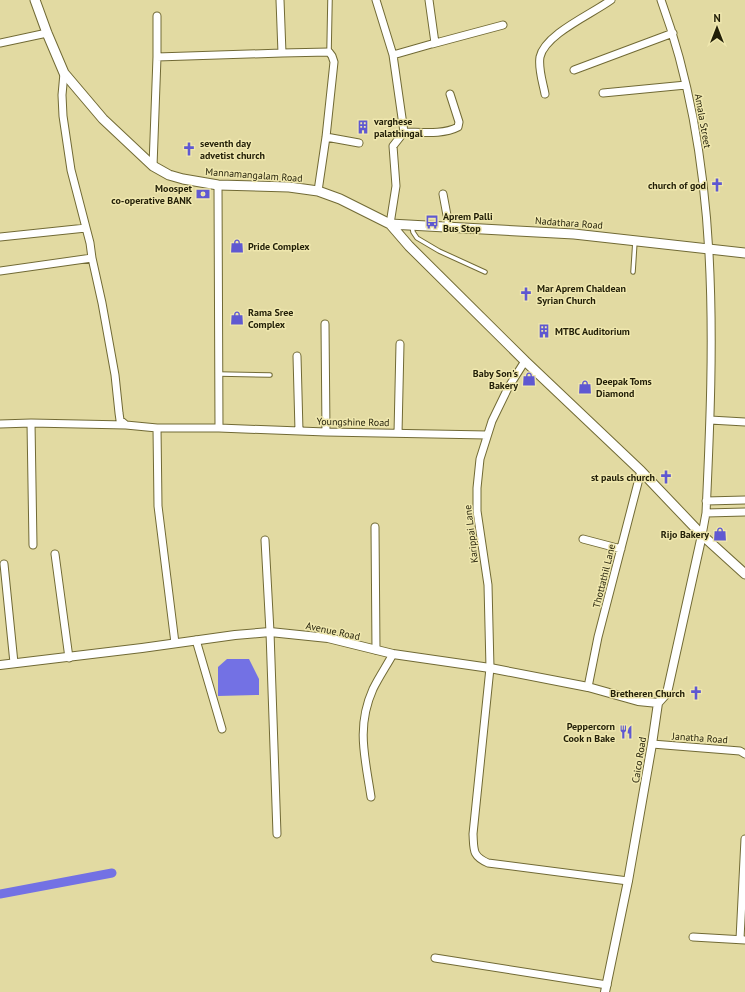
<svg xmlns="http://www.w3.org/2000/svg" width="745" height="992" font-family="'PT Sans',sans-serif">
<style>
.water{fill:#7371e4}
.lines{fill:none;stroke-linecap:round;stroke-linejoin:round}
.canal{stroke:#7371e4;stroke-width:9}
.service-casing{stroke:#716a35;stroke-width:5.5}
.minor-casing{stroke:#716a35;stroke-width:9}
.tertiary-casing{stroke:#716a35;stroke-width:10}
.secondary-casing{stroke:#716a35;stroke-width:11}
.service{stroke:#fff;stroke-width:3.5}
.minor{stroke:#fff;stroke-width:7}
.tertiary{stroke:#fff;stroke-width:8}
.secondary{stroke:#fff;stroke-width:9}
.labels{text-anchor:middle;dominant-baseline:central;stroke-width:3;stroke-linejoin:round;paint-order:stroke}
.poi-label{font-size:10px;font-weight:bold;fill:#211e07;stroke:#efe7ae;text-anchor:start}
.street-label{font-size:10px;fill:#211e07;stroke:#efe7ae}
</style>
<rect width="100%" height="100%" fill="#e2daa2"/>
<!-- water -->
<path class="water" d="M227,659h22l10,20v16l-41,1v-29z"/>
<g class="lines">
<!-- canal -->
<path class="canal" d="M0,894l112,-21"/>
<!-- service casing -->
<g class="service-casing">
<path id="service" d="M329,52l1,-52
M412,226l1,6 4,6 22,13 46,21
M633,272l2,-31
M219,374l51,1"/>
</g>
<!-- minor casing -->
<g class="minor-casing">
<path id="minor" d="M376,0l17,55 11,77 -11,14 3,40 -6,38
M661,0c60,163 53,342 45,513l-4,22
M157,16v41
M0,43l47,-10
M432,44l71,-19
M282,53l47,-1 3,4 2,6 -8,75 -8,54
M393,55l42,-12 -6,-43
M574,70l99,-37
M64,73l-2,22 1,21 8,54 19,73 2,15 10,45 13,72 4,38 1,7 6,5 31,3h62l107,4 161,3
M603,93l83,-8
M545,94c-2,-11 -7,-25 -5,-37 5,-23 52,-43 71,-57
M404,132c17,0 39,3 54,-5l1,-5 -9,-28
M326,137l33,6
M153,166l4,-109 125,-4 -2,-53
M218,185l1,243
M443,194l6,32
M0,237l86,-9
M0,271l92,-13
M325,324l1,108
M297,356l2,75
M525,361l-17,27 -16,33 -12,38 -3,29v23l11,74 2,83 -17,166c1,16 -1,22 15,29l140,18
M710,420l35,2
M31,423l2,122
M0,424l31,-1 95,2
M157,428l1,78 17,137
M398,433l2,-89
M706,501l39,-1
M706,513l39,-1
M375,527l1,123
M583,539l38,10
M265,540l5,92 7,202
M55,554l14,104
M4,564l10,99
M196,640l26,89
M588,687l10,-50 43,-166
M652,744l88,7 5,3
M371,797c-6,-40 -15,-70 2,-108 6,-12 14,-24 20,-35
M693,937l52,3
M740,939l5,-100
M435,958l172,27"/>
</g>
<!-- tertiary casing -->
<g class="tertiary-casing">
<path id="tertiary" d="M0,665l142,-17 93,-13 35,-3 58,6 65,16 97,14 98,19 50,14 20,2
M605,992l23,-111 24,-137 6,-41 9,-10 35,-158"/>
</g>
<!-- secondary casing -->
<g class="secondary-casing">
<path id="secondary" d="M35,0l12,33 17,40 39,46 50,47 16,9 14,4 35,6 71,2 29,4 22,8 50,25 19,22 116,115 116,110 61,64 43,39
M390,224l184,10 171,19"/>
</g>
<!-- service -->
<use href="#service" class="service"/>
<!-- minor -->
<use href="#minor" class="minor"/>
<!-- tertiary -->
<use href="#tertiary" class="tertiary"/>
<!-- secondary -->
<use href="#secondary" class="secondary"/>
</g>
<!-- icons -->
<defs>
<g id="building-bare" transform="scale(1.08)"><path d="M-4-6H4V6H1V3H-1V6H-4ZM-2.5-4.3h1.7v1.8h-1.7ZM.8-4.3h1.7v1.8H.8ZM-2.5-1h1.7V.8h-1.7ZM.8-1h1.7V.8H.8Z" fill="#5f58d1" stroke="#efe7ae" stroke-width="2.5" paint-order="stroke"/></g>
<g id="church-bare" transform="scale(1.08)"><path d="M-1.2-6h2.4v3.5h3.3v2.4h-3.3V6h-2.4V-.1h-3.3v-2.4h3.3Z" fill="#5f58d1" stroke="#efe7ae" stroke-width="2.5" paint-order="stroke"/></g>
<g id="bank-bare" transform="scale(1.08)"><path d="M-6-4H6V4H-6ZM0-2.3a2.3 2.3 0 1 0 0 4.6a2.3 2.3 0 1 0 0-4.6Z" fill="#5f58d1" stroke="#efe7ae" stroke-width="2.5" paint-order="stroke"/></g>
<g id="bus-bare" transform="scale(1.08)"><path d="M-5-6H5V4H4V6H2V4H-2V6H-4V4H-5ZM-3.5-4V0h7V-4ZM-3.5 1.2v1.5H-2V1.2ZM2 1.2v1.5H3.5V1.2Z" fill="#5f58d1" stroke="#efe7ae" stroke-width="2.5" paint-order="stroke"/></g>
<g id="shop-bare" transform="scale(1.08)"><path d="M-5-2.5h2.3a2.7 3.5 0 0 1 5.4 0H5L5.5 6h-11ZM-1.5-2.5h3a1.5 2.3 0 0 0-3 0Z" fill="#5f58d1" stroke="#efe7ae" stroke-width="2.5" paint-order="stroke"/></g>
<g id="restaurant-bare" transform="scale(1.08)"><path d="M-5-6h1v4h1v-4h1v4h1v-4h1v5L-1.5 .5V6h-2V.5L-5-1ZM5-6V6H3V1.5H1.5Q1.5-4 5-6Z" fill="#5f58d1" stroke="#efe7ae" stroke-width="2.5" paint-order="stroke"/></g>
</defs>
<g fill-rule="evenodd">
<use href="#building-bare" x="363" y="127"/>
<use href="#church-bare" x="189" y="149"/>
<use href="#church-bare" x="717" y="185"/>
<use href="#bank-bare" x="203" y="194"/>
<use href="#bus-bare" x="432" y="222"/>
<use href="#shop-bare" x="237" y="246"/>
<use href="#church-bare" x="526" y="294"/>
<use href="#shop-bare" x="237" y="318"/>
<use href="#building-bare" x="544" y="331"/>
<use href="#shop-bare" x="529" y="379"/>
<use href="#shop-bare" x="585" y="387"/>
<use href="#church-bare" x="666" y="477"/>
<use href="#shop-bare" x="720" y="534"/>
<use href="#church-bare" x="696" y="693"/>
<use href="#restaurant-bare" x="626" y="732"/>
</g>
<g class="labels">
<!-- poi labels -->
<g class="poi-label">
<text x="374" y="121">varghese<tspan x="374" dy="12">palathingal</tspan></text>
<text x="200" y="143">seventh day<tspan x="200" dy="12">advetist church</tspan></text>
<text x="706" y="185" text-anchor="end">church of god</text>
<text x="192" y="188" text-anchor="end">Moospet<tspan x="192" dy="12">co-operative BANK</tspan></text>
<text x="443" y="216">Aprem Palli<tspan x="443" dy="12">Bus Stop</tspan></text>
<text x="248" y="246">Pride Complex</text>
<text x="537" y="288">Mar Aprem Chaldean<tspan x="537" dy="12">Syrian Church</tspan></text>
<text x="248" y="312">Rama Sree<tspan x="248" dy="12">Complex</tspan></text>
<text x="555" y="331">MTBC Auditorium</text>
<text x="518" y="373" text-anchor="end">Baby Son's<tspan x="518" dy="12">Bakery</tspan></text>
<text x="596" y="381">Deepak Toms<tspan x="596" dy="12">Diamond</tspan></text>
<text x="655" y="477" text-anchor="end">st pauls church</text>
<text x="709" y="534" text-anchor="end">Rijo Bakery</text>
<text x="685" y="693" text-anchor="end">Bretheren Church</text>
<text x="615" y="726" text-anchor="end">Peppercorn<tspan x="615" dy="12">Cook n Bake</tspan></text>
</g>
<!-- street labels -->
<g class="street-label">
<text transform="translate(703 121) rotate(80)">Amala Street</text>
<text transform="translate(254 175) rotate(4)">Mannamangalam Road</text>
<text transform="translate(569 223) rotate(4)">Nadathara Road</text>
<text transform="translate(353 422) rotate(1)">Youngshine Road</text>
<text transform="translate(471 534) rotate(-97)">Karippai Lane</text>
<text transform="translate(604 576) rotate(-76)">Thottathil Lane</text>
<text transform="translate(333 631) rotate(12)">Avenue Road</text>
<text transform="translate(700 738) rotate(4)">Janatha Road</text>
<text transform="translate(639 760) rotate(-81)">Caico Road</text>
</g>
</g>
<!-- north arrow -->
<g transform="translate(717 28)" stroke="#efe7ae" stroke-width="3" paint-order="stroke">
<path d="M0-3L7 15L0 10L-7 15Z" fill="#211e07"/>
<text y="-6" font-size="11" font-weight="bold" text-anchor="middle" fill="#211e07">N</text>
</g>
</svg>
